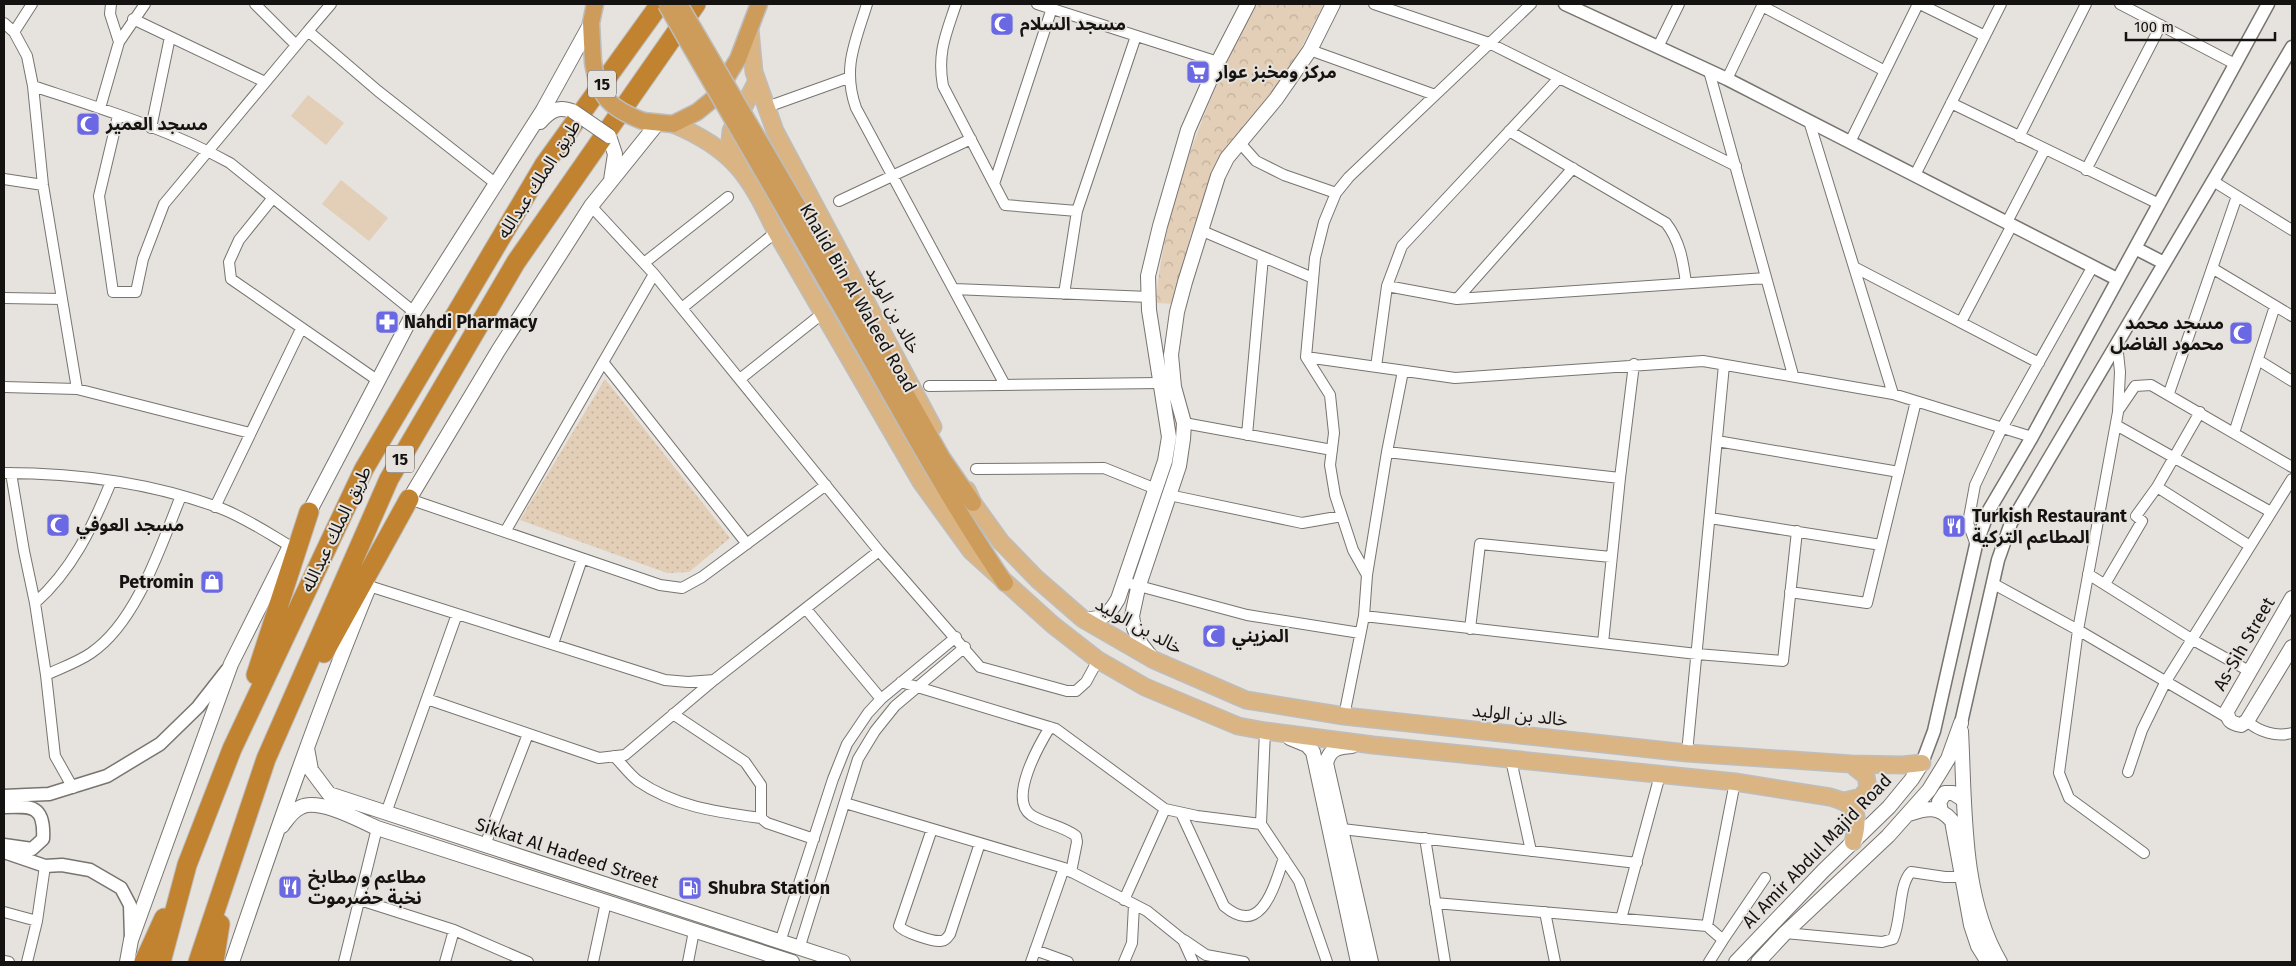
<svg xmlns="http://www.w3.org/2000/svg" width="2296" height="966" font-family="'Fira Sans','Noto Sans Arabic',sans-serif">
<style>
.grass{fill:#e3ceb7}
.park{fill:url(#park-crowns)}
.garden{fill:url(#garden-dots)}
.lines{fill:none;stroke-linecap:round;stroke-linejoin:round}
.minor-casing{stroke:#787470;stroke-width:12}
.tertiary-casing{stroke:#787470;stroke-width:15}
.secondary-casing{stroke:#787470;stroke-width:16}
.primary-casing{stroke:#bdbdbd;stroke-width:19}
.trunk-casing{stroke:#bdbdbd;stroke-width:19}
.motorway-casing{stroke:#bdbdbd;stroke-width:21}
.minor{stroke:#fff;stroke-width:10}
.tertiary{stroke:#fff;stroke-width:12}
.secondary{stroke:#fff;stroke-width:14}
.primary{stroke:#dab583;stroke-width:16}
.trunk{stroke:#ce9c5a;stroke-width:16}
.motorway{stroke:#c18330;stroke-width:19}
.secondary-bridge-casing{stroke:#787470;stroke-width:16;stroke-linecap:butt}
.trunk-bridge-casing{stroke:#bdbdbd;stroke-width:19;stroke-linecap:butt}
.secondary-bridge{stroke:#fff;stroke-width:14}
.trunk-bridge{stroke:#ce9c5a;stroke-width:16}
.labels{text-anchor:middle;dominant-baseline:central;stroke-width:4;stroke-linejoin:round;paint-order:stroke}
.shield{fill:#e6e2dd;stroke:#54514f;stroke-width:1}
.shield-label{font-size:16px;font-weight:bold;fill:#151312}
.poi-label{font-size:18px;font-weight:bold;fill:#151312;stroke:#e6e2dd;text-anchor:start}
.street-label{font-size:18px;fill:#151312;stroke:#e6e2dd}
</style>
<defs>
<pattern id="park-crowns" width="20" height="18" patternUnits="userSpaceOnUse" patternTransform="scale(1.25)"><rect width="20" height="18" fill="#e3ceb7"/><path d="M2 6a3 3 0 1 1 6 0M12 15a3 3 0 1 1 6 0" fill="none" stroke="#c2b09c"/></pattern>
<pattern id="garden-dots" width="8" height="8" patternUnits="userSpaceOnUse" patternTransform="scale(1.25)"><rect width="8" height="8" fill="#e3ceb7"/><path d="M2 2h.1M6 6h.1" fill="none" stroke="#c2b09c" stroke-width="1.8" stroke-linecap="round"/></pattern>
</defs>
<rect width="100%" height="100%" fill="#e6e2dd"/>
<!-- grass -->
<path class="grass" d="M308,95l36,28 -18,22 -35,-29z
M341,180l47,38 -19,23 -47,-37z"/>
<!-- park -->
<path class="park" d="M1255,4h69l-46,88 -62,75 -26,70 -13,67 -21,-1c7,-101 54,-209 99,-299z"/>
<!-- garden -->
<path class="garden" d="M605,379l125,159 -41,34 -22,1 -147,-53z"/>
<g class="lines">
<!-- minor casing -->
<g class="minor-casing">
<path id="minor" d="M111,4l-1,10 9,28
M255,4l41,41
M331,4l-23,27 70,60 117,92
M867,4c-12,39 -25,64 -11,104l149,277
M956,4c-10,30 -19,49 -13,82l62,119 72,6
M1037,4l181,58
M1374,4l115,39 247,123
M1920,4l65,32
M2120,4l113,59
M1762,6l123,65
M133,19l132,63
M4,23l10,9 13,24 6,30 10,99 34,204
M14,32l18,-28
M1658,47l21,-43
M1310,50l125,45
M1709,71l84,304
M1727,79l36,-75
M33,86c66,22 136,43 197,77l184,149
M1951,103l206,100
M767,107l81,-29
M100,108l19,-66 26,-38
M118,116l-19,80 14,96h23l7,-33 21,-55 144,-173
M1809,121l84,273
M151,128l19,-91
M1509,131l157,92c14,18 17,38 20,60
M2019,137l67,-133
M1850,142l68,-138
M1240,143l16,18 28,14 52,18
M2086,170l75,-145
M1915,175l86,-171
M4,179l39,6
M2213,181l79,49
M994,184l58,-176
M272,199l-33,41 -10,22 2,17 146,101
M839,201l132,-62
M591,206l63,68 225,277 101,116 87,24h9l10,-9 12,-22
M2007,222l38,-73
M1200,230l113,48
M644,263l84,-66
M1854,267l185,96
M2212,268l80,48
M1387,286l70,13 309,-21
M954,289l195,8
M1064,294l13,-83 59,-175
M4,298l58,1
M1457,299l116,-131
M682,308l94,-76
M1961,322l51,-97
M2117,343l3,29 -2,40 -40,218 -19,143 10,25 75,55
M1306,357l149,21 248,-17 190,33 139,43
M2258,360l34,21
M603,362l144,182
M1376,367l11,-81 15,-40 157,-168
M740,379l83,-66
M929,386l231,-3
M4,387l73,2 173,44
M2169,393l68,-197
M2120,408l15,-22 16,-1 141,82
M1184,423l148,27
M2116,425l155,87
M2234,433l41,-127
M1247,435l16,-178
M1717,441l182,31
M1387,452l233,26
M976,469l128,-1 52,21
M4,473c72,0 148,10 216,35 24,9 48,25 70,38
M11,473l13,78 11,52 11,72 9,81 18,32
M2157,487l93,59
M1169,495l133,28 40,-7
M409,499l251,86 22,3 20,-11 124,-92
M215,507l86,-178
M1710,518l171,27
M505,532l149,-258
M1976,545l-8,-22 7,-38 27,-57 91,-162
M2088,574l105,66 56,31
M1367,575l20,-123 16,-81
M1124,582l123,33 113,18
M1992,583l86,47 150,88
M2105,584l37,-63 -6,-5 21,-29 43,-75
M369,586l296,94 23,2 26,-2 165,-129
M1790,592l77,11 49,-202
M35,603c37,-33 57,-75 76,-121
M806,609l75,90
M1364,616l333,38 86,7 14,-130
M1470,629l10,-85 131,13
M1603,643l17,-165 14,-114
M553,644l29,-85
M46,675c15,-7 32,-13 45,-22 46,-31 70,-108 90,-157
M901,682l155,47 109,80 32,7 64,8
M427,699l172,59 26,-3 89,-75
M673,714l72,48 16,23v33l6,5 47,16
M1344,716l20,-100 3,-41 -14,-25 -18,-55 -5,-30 4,-32 -4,-38 -24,-38 9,-99 9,-36 12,-29 13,-16 182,-173
M2247,721c12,11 29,16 45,12
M1050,727c-11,18 -42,72 -19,88 14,9 32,11 45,21l1,6 -6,30
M1265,731l-4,93 38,57 28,81
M1687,753l37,-388
M614,756c8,8 15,18 24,25 38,26 79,31 123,37
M1511,760l20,91
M2128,772l14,-42 24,-49 126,-202
M845,803l219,65 83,43 36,29 10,22
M386,813l71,-199
M1181,813l43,93c38,32 50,-20 60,-48
M932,829l-33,97c4,6 34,16 42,15 4,0 6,-3 9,-7l30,-91
M1342,829l295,34
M1425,838l20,124
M485,845l43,-111
M360,900l94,30 74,32
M1124,900l41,-91
M1435,903l272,23 16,14 -14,22
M4,912l33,9
M1545,912l10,50
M1621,919l39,-144
M1707,926l28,-144
M1785,933l97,9 11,-3c9,-19 5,-54 18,-67l34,5h17
M1184,940l22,15 38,7
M1723,940l42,-62
M780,942l53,-163 14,-35 21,-31 13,-14 75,-62
M799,949l59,-190 17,-28 20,-25 70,-59
M1035,950l33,12
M4,961l5,1
M27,962l10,-41 8,-55
M344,962l33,-134
M445,962l9,-32
M593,962l13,-60
M688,962l6,-31
M1031,962l33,-94
M1124,962l8,-19 2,-38"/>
</g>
<!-- tertiary casing -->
<g class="tertiary-casing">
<path id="tertiary" d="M1565,4l162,75 390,200
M2135,248l29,15
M1961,723l37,-163 13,-37 281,-476
M1922,763l12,-32 42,-186 13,-35 43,-73 236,-433
M4,796l45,-2 58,-18 53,-32 38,-37 29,-37
M4,807c28,-1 41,-2 39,32l-11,10 -28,-4
M4,852l41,14 17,-1 28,5 31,18 9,17 1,33"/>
</g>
<!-- secondary casing -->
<g class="secondary-casing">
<path id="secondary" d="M540,122c10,-11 18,-17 34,-10
M609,136l6,18 -4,26
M405,506l93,-155 93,-145 66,-82
M305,520l109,-208 129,-202 48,-87
M2292,598l-65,113c1,10 4,12 14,14l6,-4 45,-74
M1083,619c19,1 26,-4 35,-20l47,-138 4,-24 -20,-127 -1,-34 12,-50 28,-96 30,-68 30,-58
M1152,658l-11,-14 -7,-16 -2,-12 6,-28 41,-122 4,-27 1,-16 -10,-36 -3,-32 6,-43 8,-30 33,-106 9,-18 49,-59 34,-49 23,-46
M1961,731c4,74 0,166 39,231
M1290,738l17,7 6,7 45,210
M1352,746c-15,1 -22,3 -26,17l45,199
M307,748l4,22 18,24 514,168
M1941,811l-2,-9 6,-9h8l11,7
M1909,814c17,-6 30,-9 43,7l19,104 7,21 10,16
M282,826c6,-8 10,-15 19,-19 18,-9 58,13 76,21l415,134
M127,962l4,-22 100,-276 58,-116
M232,962c43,-126 86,-251 137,-375
M1736,962l87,-91 66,-64 23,-28 10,-16
M1758,962l27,-29 103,-97 41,-46 19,-31 13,-36"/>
</g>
<!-- primary casing -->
<g class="primary-casing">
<path id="primary" d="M750,30l4,42 21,59 158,296
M673,124c60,25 76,51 103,108l145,250 50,69 82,74 45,35 47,27 93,39 27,5 108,14 362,37 95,15c27,7 31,18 23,45
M740,167l-10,-26 1,-10 26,-50
M967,490l6,13 28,39 36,37 46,40 71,41 92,40 98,16 343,37 164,11 52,1 19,-2
M1845,801l16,-4 7,-9 -2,-12 -15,-12"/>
</g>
<!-- trunk casing -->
<g class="trunk-casing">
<path id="trunk" d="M593,62l-2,-39 4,-19
M643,121l30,3 24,-12 16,-13 25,-40 21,-55
M856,306l86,152 31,45
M843,310c53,92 102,185 162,273"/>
</g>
<!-- motorway casing -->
<g class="motorway-casing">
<path id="motorway" d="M324,653l85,-154
M256,675l53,-163
M144,962l20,-44
M161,962l26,-97 45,-116 132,-280 180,-304 116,-161
M198,962l68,-203 123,-280 127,-217 180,-258
M214,962l6,-38"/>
</g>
<!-- minor -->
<use href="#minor" class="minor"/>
<!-- tertiary -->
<use href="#tertiary" class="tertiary"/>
<!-- secondary -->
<use href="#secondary" class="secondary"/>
<!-- primary -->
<use href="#primary" class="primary"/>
<!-- trunk -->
<use href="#trunk" class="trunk"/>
<!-- motorway -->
<use href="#motorway" class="motorway"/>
<!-- secondary-bridge casing -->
<g class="secondary-bridge-casing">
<path id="secondary-bridge" d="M574,112l35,24"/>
</g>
<!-- trunk-bridge casing -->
<g class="trunk-bridge-casing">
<path id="trunk-bridge" d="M666,4l177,306
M679,4l177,302
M593,62c5,35 18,47 50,59"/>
</g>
<!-- secondary-bridge -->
<use href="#secondary-bridge" class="secondary-bridge"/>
<!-- trunk-bridge -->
<use href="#trunk-bridge" class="trunk-bridge"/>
</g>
<!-- icons -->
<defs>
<g id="mosque-square" transform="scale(1.25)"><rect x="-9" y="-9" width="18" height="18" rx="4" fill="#6a68e2" stroke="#e6e2dd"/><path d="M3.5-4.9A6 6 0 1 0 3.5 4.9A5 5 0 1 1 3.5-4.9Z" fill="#fff"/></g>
<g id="supermarket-square" transform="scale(1.25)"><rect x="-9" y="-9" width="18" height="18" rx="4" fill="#6a68e2" stroke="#e6e2dd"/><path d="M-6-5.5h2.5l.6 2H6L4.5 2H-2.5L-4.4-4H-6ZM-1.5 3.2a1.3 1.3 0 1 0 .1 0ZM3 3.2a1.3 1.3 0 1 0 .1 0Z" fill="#fff"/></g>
<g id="pharmacy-square" transform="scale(1.25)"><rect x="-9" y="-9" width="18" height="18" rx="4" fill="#6a68e2" stroke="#e6e2dd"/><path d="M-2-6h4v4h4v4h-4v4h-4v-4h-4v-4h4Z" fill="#fff"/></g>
<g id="restaurant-square" transform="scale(1.25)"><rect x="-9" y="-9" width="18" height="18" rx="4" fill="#6a68e2" stroke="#e6e2dd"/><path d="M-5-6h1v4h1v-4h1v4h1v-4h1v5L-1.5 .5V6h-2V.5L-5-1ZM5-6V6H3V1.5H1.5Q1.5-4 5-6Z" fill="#fff"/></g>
<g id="shop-square" transform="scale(1.25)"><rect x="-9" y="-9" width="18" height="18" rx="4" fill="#6a68e2" stroke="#e6e2dd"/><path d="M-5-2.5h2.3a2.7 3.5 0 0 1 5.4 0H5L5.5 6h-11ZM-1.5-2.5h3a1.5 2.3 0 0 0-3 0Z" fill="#fff"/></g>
<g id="fuel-square" transform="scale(1.25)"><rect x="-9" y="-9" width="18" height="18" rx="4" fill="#6a68e2" stroke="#e6e2dd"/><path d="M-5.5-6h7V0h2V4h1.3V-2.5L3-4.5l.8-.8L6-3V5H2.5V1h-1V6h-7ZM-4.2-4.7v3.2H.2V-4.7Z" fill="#fff"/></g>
</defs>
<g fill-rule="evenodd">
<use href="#mosque-square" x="1002" y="24"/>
<use href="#supermarket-square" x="1198" y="72"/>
<use href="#mosque-square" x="88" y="124"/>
<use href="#pharmacy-square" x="387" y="322"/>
<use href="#mosque-square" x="2241" y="333"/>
<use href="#mosque-square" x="58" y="525"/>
<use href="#restaurant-square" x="1954" y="526"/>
<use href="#shop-square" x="212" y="582"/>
<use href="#mosque-square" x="1214" y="636"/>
<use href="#restaurant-square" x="290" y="887"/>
<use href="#fuel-square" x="690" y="888"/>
</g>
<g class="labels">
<!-- shield labels -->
<g class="shield">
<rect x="588" y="70.5" width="28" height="27" rx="4"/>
<rect x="386" y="445.5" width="28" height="27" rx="4"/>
</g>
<g class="shield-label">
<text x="602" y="84">15</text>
<text x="400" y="459">15</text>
</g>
<!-- poi labels -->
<g class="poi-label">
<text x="1020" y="24">مسجد السلام</text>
<text x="1216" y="72">مركز ومخبز عوار</text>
<text x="106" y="124">مسجد العمير</text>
<text x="404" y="322">Nahdi Pharmacy</text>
<text x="2224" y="323" text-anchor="end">مسجد محمد<tspan x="2224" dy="21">محمود الفاضل</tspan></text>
<text x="1972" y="516">Turkish Restaurant<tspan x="1972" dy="21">المطاعم التركية</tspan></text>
<text x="76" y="525">مسجد العوفي</text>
<text x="194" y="582" text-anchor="end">Petromin</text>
<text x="1232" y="636">المزيني</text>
<text x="308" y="877">مطاعم و مطابخ<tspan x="308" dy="21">نخبة حضرموت</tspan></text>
<text x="708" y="888">Shubra Station</text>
</g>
<!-- street labels -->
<g class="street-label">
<text transform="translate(539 179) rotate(-57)">طريق الملك عبدالله</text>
<text transform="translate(858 298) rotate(60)">Khalid Bin Al Waleed Road</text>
<text transform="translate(893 310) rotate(62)">خالد بن الوليد</text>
<text transform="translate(336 529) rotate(-64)">طريق الملك عبدالله</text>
<text transform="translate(1139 626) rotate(29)">خالد بن الوليد</text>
<text transform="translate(2244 644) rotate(-60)">As-Sih Street</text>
<text transform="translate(1520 715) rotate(6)">خالد بن الوليد</text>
<text transform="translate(1817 851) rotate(-46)">Al Amir Abdul Majid Road</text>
<text transform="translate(567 853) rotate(18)">Sikkat Al Hadeed Street</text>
</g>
</g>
<!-- border -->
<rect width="2296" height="966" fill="none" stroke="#151312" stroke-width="10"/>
<!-- scale -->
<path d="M2126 32v8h149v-8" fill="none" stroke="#151312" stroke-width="2.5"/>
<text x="2134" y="32" font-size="15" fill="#151312" stroke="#e6e2dd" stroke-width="4" paint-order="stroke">100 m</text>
</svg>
